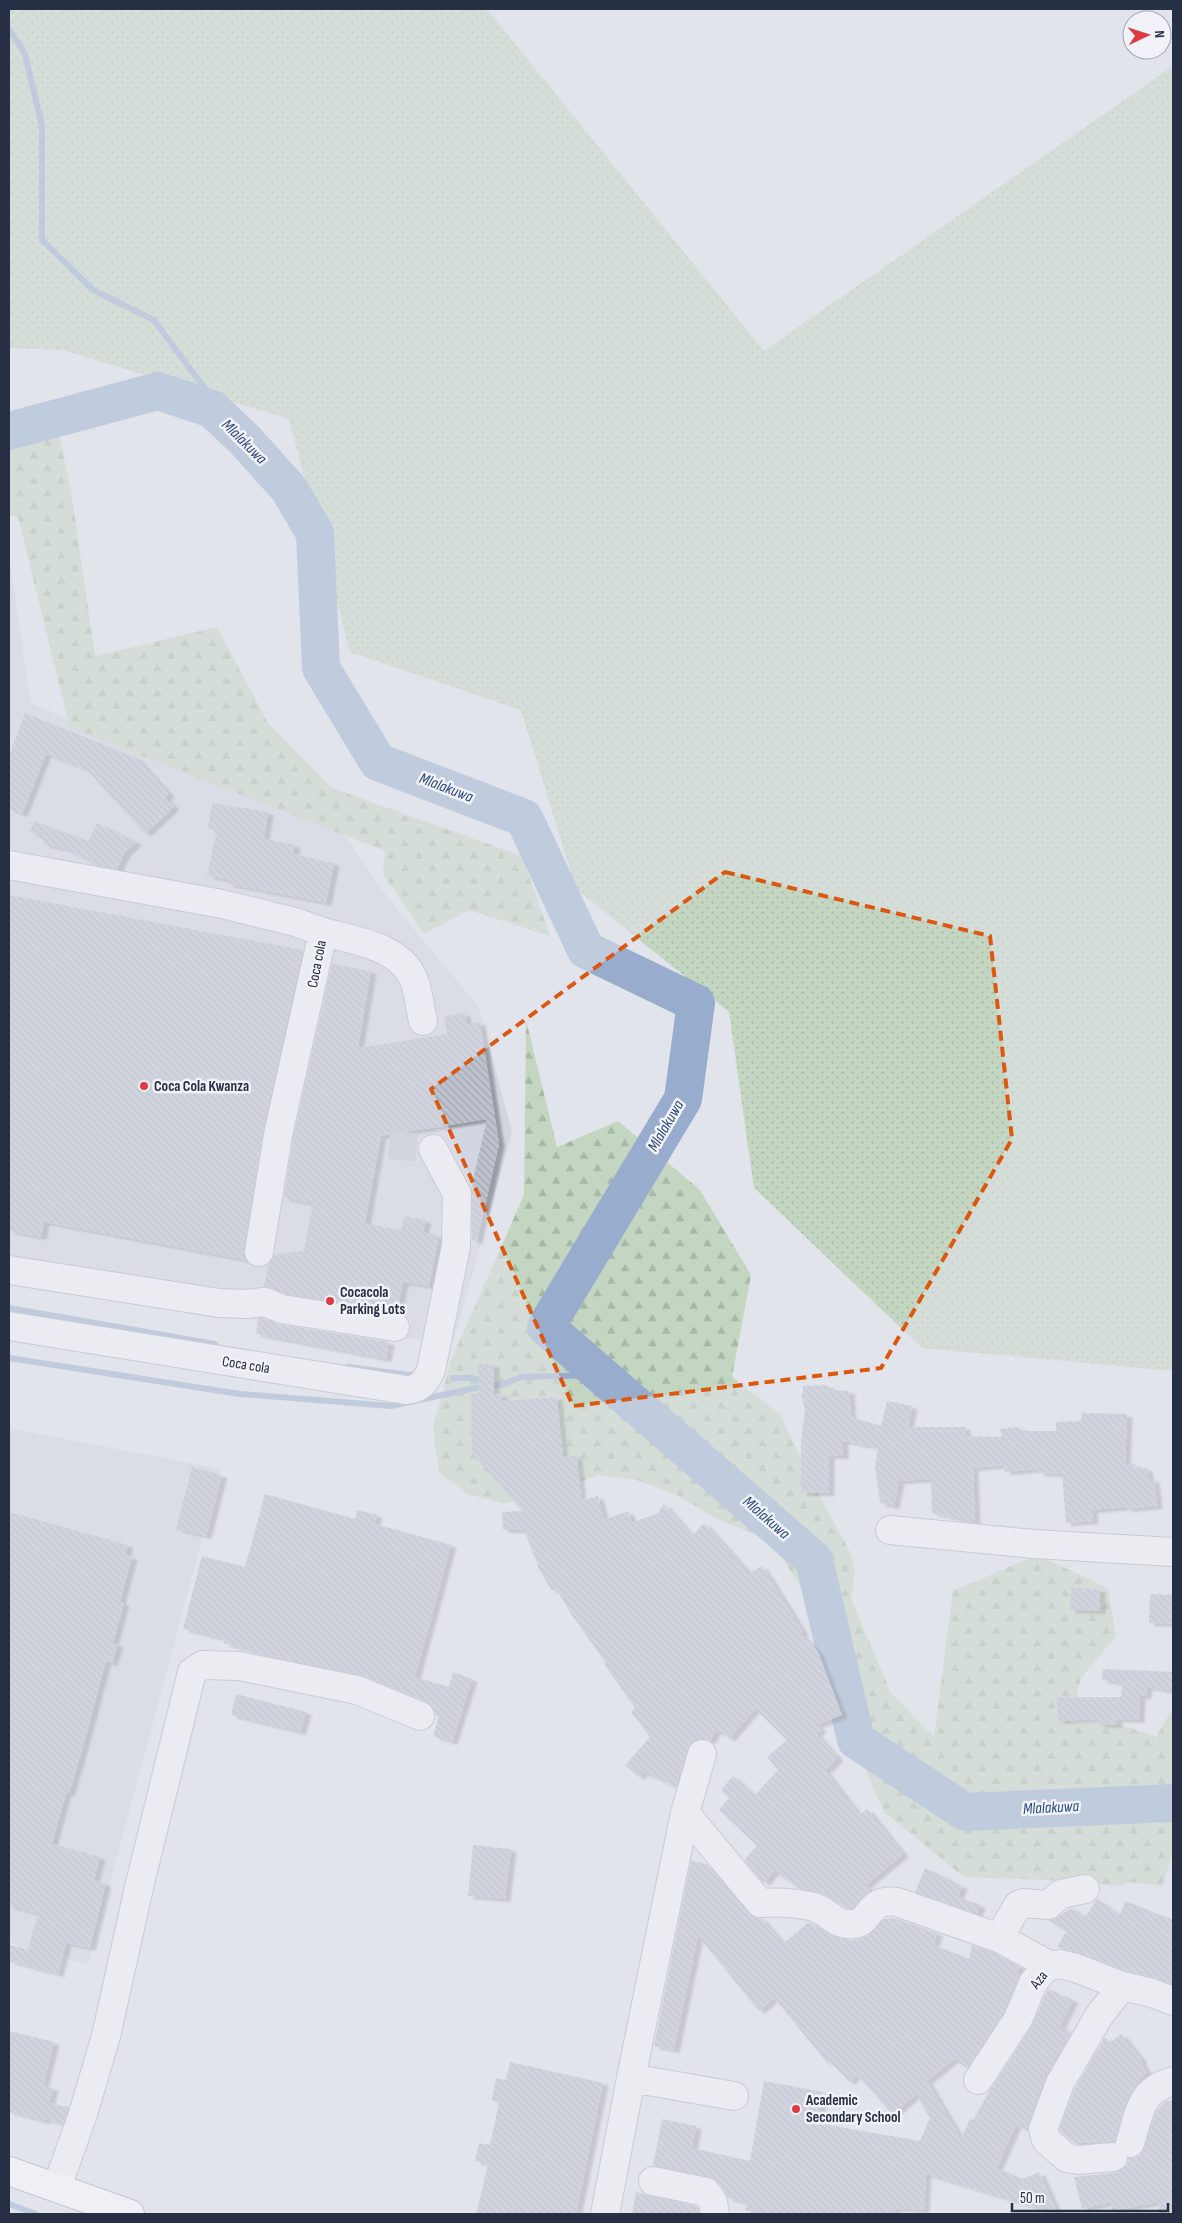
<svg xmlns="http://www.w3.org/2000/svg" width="1182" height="2223" font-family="'Sofia Sans Condensed',sans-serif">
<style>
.built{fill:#d2d6e0}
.grass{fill:url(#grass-dots)}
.forest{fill:url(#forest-firs)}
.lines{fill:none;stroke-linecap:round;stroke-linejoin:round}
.stream{stroke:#98adce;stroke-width:6}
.river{stroke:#98adce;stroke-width:38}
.building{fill:url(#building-back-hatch);filter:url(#shadow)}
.minor-tunnel{stroke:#bcc0ca;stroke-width:28;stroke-dasharray:28 14;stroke-linecap:butt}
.minor-casing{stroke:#a9aeb9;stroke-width:30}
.major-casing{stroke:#9fa6b8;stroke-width:30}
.minor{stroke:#f4f5f9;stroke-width:28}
.major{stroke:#fff;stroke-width:28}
.marked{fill:none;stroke:#de570f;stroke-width:4;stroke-dasharray:10 6;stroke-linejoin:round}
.poi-dot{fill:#dc3943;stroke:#f1f3f8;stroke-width:2}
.labels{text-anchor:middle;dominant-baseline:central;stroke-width:5;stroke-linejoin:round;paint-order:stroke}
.street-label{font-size:15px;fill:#272f44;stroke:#f1f3f8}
.poi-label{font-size:15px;font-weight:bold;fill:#272f44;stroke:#f1f3f8;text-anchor:start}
.water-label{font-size:16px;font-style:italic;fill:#2d497d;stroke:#f1f3f8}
</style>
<defs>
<pattern id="grass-dots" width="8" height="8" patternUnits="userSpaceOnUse" patternTransform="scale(1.25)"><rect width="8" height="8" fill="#c4d6c1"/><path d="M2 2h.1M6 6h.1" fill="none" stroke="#a8b8a7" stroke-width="1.8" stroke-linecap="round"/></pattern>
<pattern id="forest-firs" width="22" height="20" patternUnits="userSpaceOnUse" patternTransform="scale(1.25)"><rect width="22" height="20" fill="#c4d6c1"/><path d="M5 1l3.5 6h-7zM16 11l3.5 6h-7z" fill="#a8b8a7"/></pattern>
<pattern id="building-back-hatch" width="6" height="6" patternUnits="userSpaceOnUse" patternTransform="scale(1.25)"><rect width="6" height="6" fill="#bdc2ce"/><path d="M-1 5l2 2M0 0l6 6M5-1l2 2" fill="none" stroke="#a2a7b2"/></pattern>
<filter id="shadow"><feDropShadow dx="5.5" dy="3" stdDeviation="1" flood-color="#0004"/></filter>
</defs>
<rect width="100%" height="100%" fill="#e1e4eb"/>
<!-- built -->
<path class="built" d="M9,556l22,148 302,115 55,79 91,109 33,125 -59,212 -235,-28 -209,-43z
M9,1428l212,41 -133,496 -79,-22z"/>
<!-- grass -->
<path class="grass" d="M9,9h478l277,342 409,-285v1305l-251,-23 -168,-160 -25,-176 -153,-123 -55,-179 -171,-58 -61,-233 -226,-69 -54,-2z"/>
<!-- forest -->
<path class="forest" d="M54,408l18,90 23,158 122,-29 51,96 64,65 190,68 28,80 -81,-26 -45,24 -41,-60 2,-23 -315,-123 -52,-211 -9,-2v-89z
M526,1020l31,127 61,-26 82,69 51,85 -19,102 48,37 29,62 42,78 4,18 -4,27 40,94 43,44 19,-146 84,-36 71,33 8,48 -35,42 -11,44 52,3 34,12 17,-29v145l-11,33 -32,-4 -9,4 -74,-6 -83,-3 -80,-65 -27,-61 -11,-18 -3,-39 -16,-51 -22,-48 -33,-54 -55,-22 -40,-24 -40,-15 -38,-5 -74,26 -22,2 -36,-9 -28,-22 -6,-44 18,-68 73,-165z"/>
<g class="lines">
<!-- stream -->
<path class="stream" d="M9,29l16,25 17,72v114l51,50 61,30 45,61 90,108
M9,1308l206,36
M9,1358l231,36 151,12 89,-19 22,-2 19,-8 80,-2
M348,1367l69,9
M453,1378h18l15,4
M9,2204l27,10"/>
<!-- river -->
<path class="river" d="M9,431l149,-40 54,18 32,30 45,50 26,44 6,135 57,94 146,56 62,132 110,53 -13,96 -137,228 268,233 42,180 109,72 208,-9"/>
</g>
<!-- building -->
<path class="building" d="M25,713l111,45 33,36 -4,4 9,9 -29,27 -58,-64 -41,-16 -24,60 -13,-5v-53z
M212,803l56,9 -4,27 31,6 -2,9 41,9 -8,40 -98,-19 1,-4 -22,-4 10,-46 -9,-2z
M34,821l54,20 9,-18 40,19 -12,11 -8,16 -17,-3 -35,-17 -22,-5 1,-5 -14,-7z
M9,895l294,55 -40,182 -19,118 2,10 -202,-38 -3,15 -32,-6z
M332,964l39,7 -13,77 89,-14 -3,-18 21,-3 2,11 13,-2 19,122 -22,97 -5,-1 -1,-52 16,-69 -106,17 -16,87 36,7 3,-14 22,4 -3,12 16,4 -10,50 -26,-4 -6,30 -111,-18 -22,-8 4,-21 7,-11 29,-3 9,-47 -29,-6 9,-60z
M258,1318h5l16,6 110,18 -3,17 -130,-25z
M478,1364h16v30h8v7l55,-4 6,60 14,-1 4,45 17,-5 6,24 24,-9 4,12 26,-10 6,-9 28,32 12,-13 45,50 13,-7 41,66 -2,2 17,18 24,63 -25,10 4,5 -5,4 22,24 -13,13 34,44 8,-6 36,45 -38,32 6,4 -18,18h-6l-27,-16 -22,-4 -24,-17 -10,12 -20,-23 13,-14 -38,-36 10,-12 -8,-8 12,-14 21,20 24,-26 -11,-13 20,-17 -32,-31 -26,30 -8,-8 -2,2 -3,-3 -6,11 -11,-2 -8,4 -4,7 -11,37 -33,-15 -4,5 -14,-12 25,-28 -19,-25 4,-4 -31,-44 2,-1 -35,-49 -15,-26 -4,3 -15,-25 1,-1 -14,-35h-21l-1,-18 20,-1 -50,-58 -1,-59h7z
M828,1385l1,5 20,1 2,26 30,9 6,-25 25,5 -4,21h57l1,9 36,1 -2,-8 19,-2 1,4h36v-9l25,-1 1,-8 45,1 -2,51 10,-1 1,5 11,-1 2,12 5,-1 3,27 -30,3v-2l-35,3 1,11 -27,2 -4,-49 -24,-1v-4l-33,3 -1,-7 -31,3 2,54 -43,-9 -1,-34 -32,2 -5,25 -14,-3 -5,-36 3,-19 -7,-2v-4l-1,4 -27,-5v15h-14v37h-28v-52l4,-30 -4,-17h2v-8z
M192,1467l30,8 -16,61 -30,-7z
M265,1494l90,25 2,-9 20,5 -2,9 76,21 -36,132 34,10 4,-15 19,7 -20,63 -19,-6 6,-20 -4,-1 -2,-8 -7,-5 -15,-7 -51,-20 -82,-17 -54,-15 1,-4 -42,-10 19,-73 43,11z
M9,1512l119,33 -3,10 7,2 -12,45 4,1 -11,40 5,1 -6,19 -6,-2 -25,93 -12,39h-3l-14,51 48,13 -6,23 12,4 -16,64 -24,-5 -8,31 -49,-13v-16l19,4 10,-35 -29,-8z
M1071,1588l29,1v22l-30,-1z
M1150,1594l23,1 -1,29 -23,-1z
M1103,1669l70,3v19l-26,-4 -1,9h-6l-1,24 -22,-1v6l-18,-1v-5l-41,2 -1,-24h64l1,-14 -20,-3z
M236,1694l70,18 -6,20 -69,-17z
M473,1845l38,4 -6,50 -37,-3z
M691,1861l16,3 41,49 6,4 8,2 21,25 26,-22 26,15 17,3 15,-4 17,-17 10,-1 43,15 -3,12 35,14 3,-14 21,7 27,15 -4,6 4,2 -16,37 -37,56 -13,-9 -27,22 34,58 9,-20 3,1 17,-30 41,-63 17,-38 25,11 -13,26 11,7 -26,44 -17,47v7l-12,-6 -19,43 26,11 16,-7 19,42 -132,-40 -2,36 -28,-2 -2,6h-131l-18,-4 2,-7 -19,-5 -9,-15 -9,-6 -57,-11 9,-47 34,7 -4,22 58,13 14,-80 59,11 -6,31 103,18 10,-23 -14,-24 -23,21 -36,-40 -8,7 -21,-23v5l-54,-66 -15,13 -61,-75 -24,114 -20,-4z
M925,1868l37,18 -4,11 22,8 -3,9 -62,-22z
M1097,1899l23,16 5,-14 48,19v55l-3,8 -43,-12 -45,-18 -25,-6 9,-15 -18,-12 9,-3 15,-9 13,9z
M9,2031l45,11 -11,43 10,3 -4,15 20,4 -6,17 -18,-5 -1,2 -35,-9z
M1121,2034l21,26 -2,1 7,12 -8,6 1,2 -12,17 -13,44 -41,1 -15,-13 15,-40 31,-53 5,6z
M510,2062l93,21 -27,131h-100l12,-50 -13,-3 4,-18 11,2 9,-43 -7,-2 4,-22 10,2z
M1166,2101h7v113h-13l-2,-12 -46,9 -1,-9 -29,7 -8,-32 40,-4 8,-4 5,-5 1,-6h6l7,-4 15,-43z
M636,2192l61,14 2,8h-67z"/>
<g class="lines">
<!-- minor-tunnel -->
<path class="minor-tunnel" d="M389,1145l44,4"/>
<!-- minor casing -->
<g class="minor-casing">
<path id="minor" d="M9,865l213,39 73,18 28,10 -45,203 -19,117
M323,932c32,9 80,14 92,51 4,11 5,26 8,38
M9,1270l210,33 27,1 19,-2 17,7 113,18
M9,1326l397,64c15,-1 19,-8 25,-20l25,-124 1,-52 -24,-45
M890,1530l144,14 139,8
M685,1813l75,90c16,-1 38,0 54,4 14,4 22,19 38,17 21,-1 13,-26 45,-22l102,36 52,28
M999,1938l19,-33 5,-2 25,2 13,-11 24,-5
M631,2078l103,18
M978,2080l40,-61 15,-36 11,-14 7,-3 8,-2 17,4 46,18 30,7 21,8
M1130,2143c10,-31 9,-52 43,-62
M1113,2157l-35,3 -11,-2 -21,-18 -3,-11 17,-46 39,-67 23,-30
M653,2181l53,11 7,10 2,12
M57,2187l26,-73 23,-78 34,-153 52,-211 11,-7 36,1 118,24 63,26
M605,2214l26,-136 54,-265 17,-59"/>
</g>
<!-- major casing -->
<g class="major-casing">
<path id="major" d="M9,2171l121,43"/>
</g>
<!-- minor -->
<use href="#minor" class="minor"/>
<!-- major -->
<use href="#major" class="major"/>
</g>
<!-- marked area -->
<path d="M0 0H1182V2223H0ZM725,872l265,64 22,203 -131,229 -308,38 -142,-317z" fill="#e1e4eb" fill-opacity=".55" fill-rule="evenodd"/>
<path class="marked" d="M725,872l265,64 22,203 -131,229 -308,38 -142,-317z"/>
<!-- markers -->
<g class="poi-dot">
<circle cx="144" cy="1086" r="5"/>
<circle cx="330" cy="1301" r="5"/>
<circle cx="796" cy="2109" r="5"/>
</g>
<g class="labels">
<!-- street labels -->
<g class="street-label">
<text transform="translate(317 964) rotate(-79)">Coca cola</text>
<text transform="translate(246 1365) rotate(9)">Coca cola</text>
<text transform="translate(1039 1980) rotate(-52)">Aza</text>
</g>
<!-- poi labels -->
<g class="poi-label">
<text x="154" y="1086">Coca Cola Kwanza</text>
<text x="340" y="1292">Cocacola<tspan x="340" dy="17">Parking Lots</tspan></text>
<text x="806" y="2100">Academic<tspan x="806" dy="17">Secondary School</tspan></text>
</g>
<!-- water labels -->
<g class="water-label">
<text transform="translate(244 442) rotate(45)">Mlalakuwa</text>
<text transform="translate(446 788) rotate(21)">Mlalakuwa</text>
<text transform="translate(666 1126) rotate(-60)">Mlalakuwa</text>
<text transform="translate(766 1518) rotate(41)">Mlalakuwa</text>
<text transform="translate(1051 1808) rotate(-3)">Mlalakuwa</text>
</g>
</g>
<!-- border -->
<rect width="1182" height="2223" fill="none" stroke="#272f44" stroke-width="20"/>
<!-- north arrow -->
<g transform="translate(1147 35) rotate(86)"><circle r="24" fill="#f1f3f8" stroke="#a0a5b0"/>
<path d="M0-4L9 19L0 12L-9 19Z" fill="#dc3943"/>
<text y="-8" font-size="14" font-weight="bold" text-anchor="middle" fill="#272f44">N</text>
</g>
<!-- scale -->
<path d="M1012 2203v8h156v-8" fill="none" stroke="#272f44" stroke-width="2.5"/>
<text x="1020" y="2203" font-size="15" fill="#272f44" stroke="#f1f3f8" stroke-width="4" paint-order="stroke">50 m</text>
</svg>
